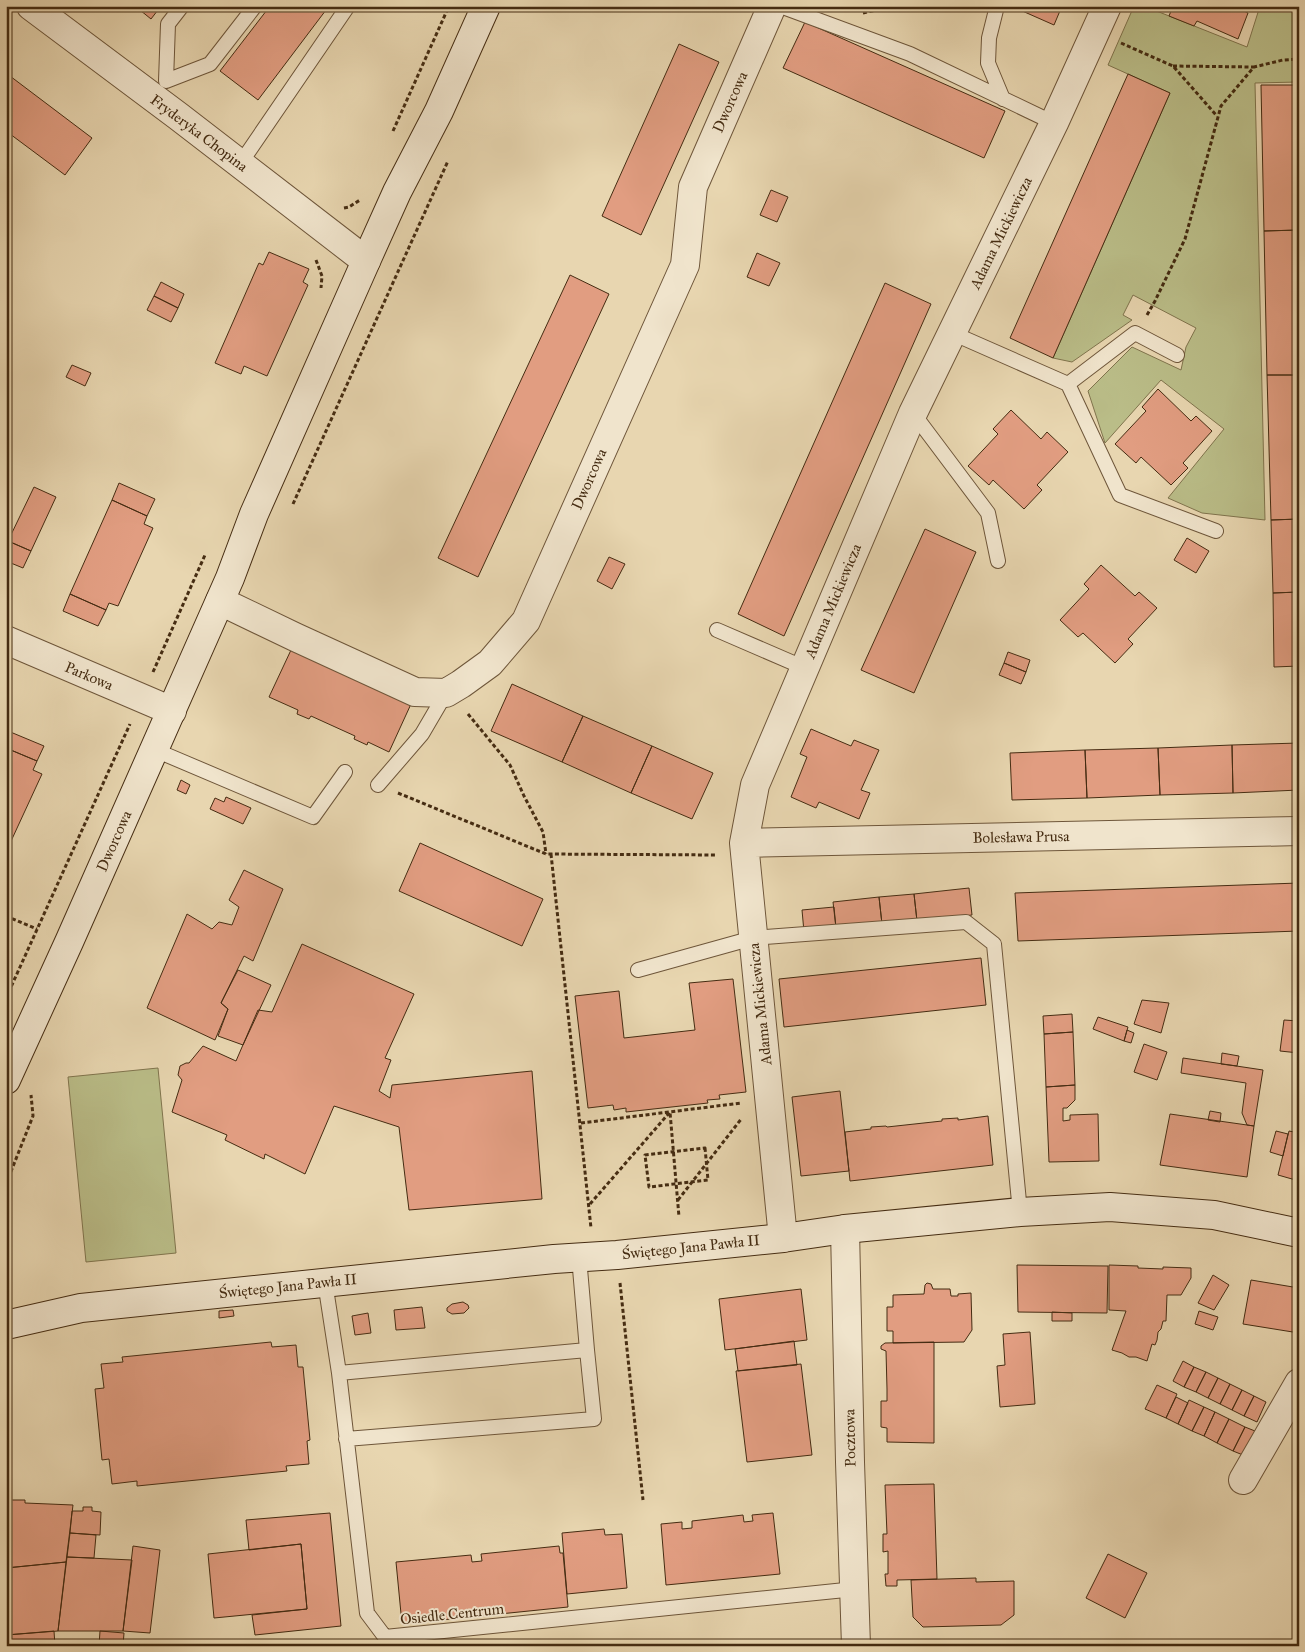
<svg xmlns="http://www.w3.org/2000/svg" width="1305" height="1652" font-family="'IM FELL Great Primer',serif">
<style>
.green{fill:#babd88;stroke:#80744d}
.building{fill:#e19d81;stroke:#452c12}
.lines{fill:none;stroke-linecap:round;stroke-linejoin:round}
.lane-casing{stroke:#6e563a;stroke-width:16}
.street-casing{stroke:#6e563a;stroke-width:30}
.secondary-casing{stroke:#452c12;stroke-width:30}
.path{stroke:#452c12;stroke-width:3;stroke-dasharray:4 2.5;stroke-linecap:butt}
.lane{stroke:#f0e4cc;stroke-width:14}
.street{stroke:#f0e4cc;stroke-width:28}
.secondary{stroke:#f0e4cc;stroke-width:28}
.labels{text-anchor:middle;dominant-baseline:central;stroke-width:4;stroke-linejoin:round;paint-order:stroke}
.street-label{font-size:15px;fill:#452c12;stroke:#f0e4cc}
</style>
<rect width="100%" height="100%" fill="#e8d6b0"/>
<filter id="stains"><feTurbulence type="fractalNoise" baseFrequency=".004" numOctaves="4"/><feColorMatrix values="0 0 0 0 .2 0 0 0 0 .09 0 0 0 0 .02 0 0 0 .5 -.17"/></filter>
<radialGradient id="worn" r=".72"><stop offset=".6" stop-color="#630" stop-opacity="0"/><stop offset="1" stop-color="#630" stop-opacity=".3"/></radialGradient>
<!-- green -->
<path class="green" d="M1134,6h10l103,41 13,-41h39v76l-44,1 10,437 -63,-7 -34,-15 56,-69 -63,-49 -56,63 -17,-52 44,-44 49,23 5,-23 10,-19 -63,-33 -10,20 9,5 -60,42 -19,-4 117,-265 -62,-28z
M158,1068l18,185 -90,9 -18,-185z"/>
<!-- building -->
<path class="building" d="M135,6h26l-10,13z
M270,6h59l-71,94 -38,-29z
M1011,6h51l-8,19z
M1173,6h70l-1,4 6,3 -10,26 -41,-18 -3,5 -25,-10z
M805,22l200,89 -21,47 -201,-90z
M679,44l40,18 -78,173 -39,-19z
M6,73l86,65 -27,37 -59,-44z
M1128,74l42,19 -117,265 -43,-20z
M1261,85h38v145l-35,1z
M771,190l17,7 -11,25 -17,-7z
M1299,230v145h-32l-3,-144z
M269,252l40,17 -6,13 5,3 -41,91 -23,-10 -3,8 -26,-11 43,-98 1,-2 4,2z
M757,253l23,10 -11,23 -22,-9z
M570,275l39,19 -131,283 -40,-19z
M161,282l23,12 -6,14 -24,-12z
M885,283l46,21 -147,332 -46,-22z
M154,296l24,12 -7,14 -24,-12z
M72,365l19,8 -6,13 -19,-9z
M1267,375h32v144l-28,1z
M1158,389l33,32 5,-5 16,15 -29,32 5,5 -17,17 -30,-28 -5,6 -21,-19 31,-33 -4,-4z
M1011,410l30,29 6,-7 21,20 -31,33 5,5 -18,19 -31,-29 -4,5 -21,-19 30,-32 -5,-5z
M119,483l36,16 -8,17 -35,-16z
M34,487l22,10 -25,54 -23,-10z
M112,500l35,16 -3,8 9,4 -35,78 -9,-3 -3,7 -36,-16z
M1299,519v73l-26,1 -2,-73z
M925,529l51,23 -62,141 -53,-23z
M1187,538l22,13 -13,22 -22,-13z
M8,541l23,10 -8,17 -17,-7v-16z
M609,557l16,7 -13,25 -15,-8z
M1101,565l34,31 4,-4 18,16 -29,31 5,5 -18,19 -32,-30 -5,4 -18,-17 29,-31 -5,-5z
M1299,592v74l-25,1 -1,-74z
M70,594l36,16 -8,16 -35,-15z
M291,650l120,54 -22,48 -21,-10 -1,3 -13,-6 1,-3 -44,-20 -2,3 -12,-5 1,-4 -29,-13z
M1008,652l22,8 -4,12 -22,-9z
M1004,663l22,9 -5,12 -22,-9z
M512,684l71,32 -21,46 -71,-31z
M583,716l69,30 -21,47 -69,-31z
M811,729l40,17 3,-6 25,10 -18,40 9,3 -11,26 -40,-17 -3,6 -25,-11 16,-40 -7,-3z
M8,731l36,15 -7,15 -31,-13v-14z
M1299,743v47l-66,3 -1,-48z
M1232,745l1,48 -73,2 -2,-47z
M652,746l61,27 -21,46 -61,-26z
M6,748l31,13 -4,9 9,4 -36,78z
M1158,748l2,47 -73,3 -2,-48z
M1085,750l2,48 -75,2 -2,-47z
M181,780l9,5 -4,9 -9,-4z
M226,797l25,11 -8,16 -33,-15 5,-11 9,4z
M420,843l123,56 -21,47 -123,-55z
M244,870l39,19 -30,72 -9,-5 -23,47 7,6 -13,31 -68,-32 40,-94 25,15 7,-7 13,3 7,-18 -10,-7z
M1299,883v48l-281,10 -3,-48z
M969,888l3,27 -55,6 -3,-27z
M914,894l3,27 -35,3 -3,-27z
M879,897l3,27 -46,4 -3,-26z
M834,907l2,21 -32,4 -2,-22z
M302,944l112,50 -29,64 6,2 -12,31 11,7 2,-13 140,-14 10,128 -133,11 -10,-83 -65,-21 -29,68 -40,-20 -1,5 -39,-19 2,-5 -55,-23 10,-32 -4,-5 2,-9 6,-3h3l14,-17 33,15 22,-51 14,2z
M981,958l5,47 -202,22 -5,-48z
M238,970l33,15 -28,60 -25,-9 10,-27 -7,-6z
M733,979l13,113 -27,3 1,4 -13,1 1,3 -82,9v-4l-12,2 -1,-5 -25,3 -13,-112 44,-5 5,47 71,-8 -6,-47z
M1142,1000l27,3 -8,30 -27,-9z
M1072,1014l1,18 -29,2 -1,-18z
M1098,1017l30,10 -4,14 -31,-12z
M1284,1020l15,1v32l-19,-2z
M1127,1030l7,3 -3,10 -7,-2z
M1073,1032l2,53 -29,2 -2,-53z
M1144,1044l23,8 -10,28 -23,-8z
M1222,1053l17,3 -2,10 -16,-2z
M1183,1058l80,12 -9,56 -7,-1 -5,-12 4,-30 -65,-10z
M1075,1085v15l-8,8h-4v13l7,-1v-5l28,-1 1,47 -50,1 -3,-75z
M840,1091l9,80 -48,5 -9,-79z
M1210,1111l11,2 -1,9 -12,-2z
M1170,1114l84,12 -7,51 -87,-12z
M988,1116l5,49 -143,16 -5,-49 26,-3v-2l15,-1 1,1 55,-6v-2l16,-1v2z
M1276,1131l12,3 -5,22 -13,-4z
M1289,1131l10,2v48l-21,-6z
M1017,1265l91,1 -1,47 -89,-1z
M1109,1265l29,1v2l25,1v-2l28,1v10l-10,17h-14l-1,26h-3l-2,8 -3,3 -1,8 -2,5 -3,-1 -5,17 -11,-4h-7l-7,-4 -10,-3 14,-39 -17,-1z
M1213,1275l16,10 -15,25 -16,-7z
M1251,1280l48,8v45l-56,-9z
M927,1283l4,1 2,5h17l1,7h7v-2l13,-1 1,37 -8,12 -71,1v-12h-6v-24h6v-12l31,-1 1,-9z
M801,1289l6,51 -82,10 -6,-51z
M463,1302l5,3 1,3 -5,5 -12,1 -5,-3v-3l5,-4z
M422,1307l3,21 -29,2 -2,-20z
M233,1310l1,6 -15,2v-7z
M1199,1311l19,6 -5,13 -18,-6z
M1052,1312l20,1v8h-20z
M368,1313l3,20 -16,2 -3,-19z
M1030,1332l5,72 -35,3 -3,-41 8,-1 -2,-31z
M794,1341l3,24 -59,6 -3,-22z
M271,1342l1,5 24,-2 2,22h5l7,73 -3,1 2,23 -23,2 1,5 -150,15v-5l-25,3 -3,-25 -7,1 -7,-71 9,-1 -3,-24 22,-2 -1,-5z
M934,1342v101l-47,-1v-14l-6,-1v-26h6v-12l-1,-38 -5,-2v-3l4,-3z
M1183,1361l11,6 -10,20 -11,-6z
M801,1364l11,91 -65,7 -11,-91z
M1194,1367l12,5 -10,20 -12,-5z
M1206,1372l12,6 -10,20 -12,-6z
M1218,1378l12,6 -10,20 -12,-6z
M1230,1384l12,6 -10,20 -12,-6z
M1157,1385l20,9 -11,24 -21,-9z
M1242,1390l12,6 -10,20 -12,-6z
M1254,1396l12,6 -9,20 -13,-6z
M1176,1397l12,6 -10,21 -12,-6z
M1189,1400l15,7 -12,24 -14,-7z
M1204,1407l11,5 -11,24 -12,-5z
M1215,1412l14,7 -12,24 -13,-7z
M1229,1419l16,8 -12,24 -16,-8z
M1245,1427l15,6 -12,24 -15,-6z
M934,1484l3,95 -40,1v6h-11l-1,-12h3v-23l-5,1v-18h4l-2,-49z
M6,1500h19v3l48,2 -7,57 -60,6z
M83,1507h9v4l9,1 -1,23 -30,-2 2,-22h11z
M330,1513l11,113 -86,9 -3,-20 55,-6 -6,-65 -52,6 -3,-30z
M773,1513l7,61 -114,11 -5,-61 21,-2v7l10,-1v-7l51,-6 1,7 9,-1 -1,-6z
M604,1529l1,6 17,-1 5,54 -60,6 -5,-61z
M70,1533l26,2 -2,23 -27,-1z
M301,1544l6,65 -93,9 -6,-64z
M133,1546l27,4 -10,83 -27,-2z
M559,1546l1,7h3l5,54 -166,17 -6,-62 75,-7 1,7 10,-1 -1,-7z
M1108,1554l39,19 -22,45 -39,-20z
M67,1557l65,3 -9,71h-65z
M66,1562l-8,69 -52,4v-67z
M976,1578v4l38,-1v34l-13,10 -78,2 -10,-10 -2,-37z
M54,1631l1,15h-49v-11z
M100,1631l24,2 -1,13h-24z"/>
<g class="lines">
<!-- lane casing -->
<g class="lane-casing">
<path id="lane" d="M182,6l-14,18 -2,57 44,-17 45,-58
M780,6l130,48 144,69
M997,6l-8,32 -1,25 15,36
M240,164l108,-158
M952,333l116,51 52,111 96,36
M1068,384l67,-51 42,22
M913,413l75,100 10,48
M717,630l88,38
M155,750l158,67 32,-45
M378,785l44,-51 24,-41
M638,970l115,-32 213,-16 28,22 26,268
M325,1282l14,91 28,240 18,24 470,-48
M339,1373l248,-23 -8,-93
M346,1439l248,-20 -7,-69"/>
</g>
<!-- street casing -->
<g class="street-casing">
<path id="street" d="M31,6l147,110 188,145
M220,601l75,36 120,55 31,1 15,-9 29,-21 36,-42 159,-356 8,-78 79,-181
M6,640l166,71
M744,843l555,-12
M845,1229l5,233 6,184
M783,1238l-39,-395 11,-58 158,-372 141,-290 53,-117
M1243,1480l56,-97"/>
</g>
<!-- secondary casing -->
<g class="secondary-casing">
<path id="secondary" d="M6,1080l63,-138 161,-364 24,-64 112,-253 31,-69 42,-81 47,-105
M6,1325l75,-17 473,-49 63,-4 166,-17 62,-9 175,-17 90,-5 104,8 85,18"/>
</g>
<!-- path -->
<path class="path" d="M863,13l31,-7
M1121,43l52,23 44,50
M1173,66l81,1
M393,131l56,-125
M344,208l5,-1 11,-7
M316,260l6,16 -1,12
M1147,315l8,-14 30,-62 36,-133 33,-39 29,-7 16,-1
M293,504l155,-343
M153,672l52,-117
M468,714l42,51 14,31 19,36 3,22
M398,793l148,61 171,1
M551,854l40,374
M6,916l31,13
M6,998l124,-274
M581,1123l160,-20
M705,1148l3,32 -59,7 -4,-32z
M6,1184l27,-68 -2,-21
M678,1200l64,-82
M590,1204l80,-92 9,105
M620,1283l23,217"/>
<!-- lane -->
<use href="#lane" class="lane"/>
<!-- street -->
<use href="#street" class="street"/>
<!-- secondary -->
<use href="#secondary" class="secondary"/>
</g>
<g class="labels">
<!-- street labels -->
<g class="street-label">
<text transform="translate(730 102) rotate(-66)">Dworcowa</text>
<text transform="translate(199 133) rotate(37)">Fryderyka Chopina</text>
<text transform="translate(1001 233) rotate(-64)">Adama Mickiewicza</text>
<text transform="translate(589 479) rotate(-66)">Dworcowa</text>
<text transform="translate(833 601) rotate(-67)">Adama Mickiewicza</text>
<text transform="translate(89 676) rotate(23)">Parkowa</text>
<text transform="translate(1021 837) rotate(-1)">Bolesława Prusa</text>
<text transform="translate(114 841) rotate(-66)">Dworcowa</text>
<text transform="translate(760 1004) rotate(-96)">Adama Mickiewicza</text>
<text transform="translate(691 1247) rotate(-6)">Świętego Jana Pawła II</text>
<text transform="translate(288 1286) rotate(-6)">Świętego Jana Pawła II</text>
<text transform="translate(850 1438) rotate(-91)">Pocztowa</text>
<text transform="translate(452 1614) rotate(-6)">Osiedle Centrum</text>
</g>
</g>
<!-- margin -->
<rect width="1305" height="1652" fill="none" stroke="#e8d6b0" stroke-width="25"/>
<rect x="8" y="8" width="1290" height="1637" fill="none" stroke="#452c12" stroke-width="2.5"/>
<rect x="12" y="12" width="1280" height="1627" fill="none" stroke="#452c12"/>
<rect width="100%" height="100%" filter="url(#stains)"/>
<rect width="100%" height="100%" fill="url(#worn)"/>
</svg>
